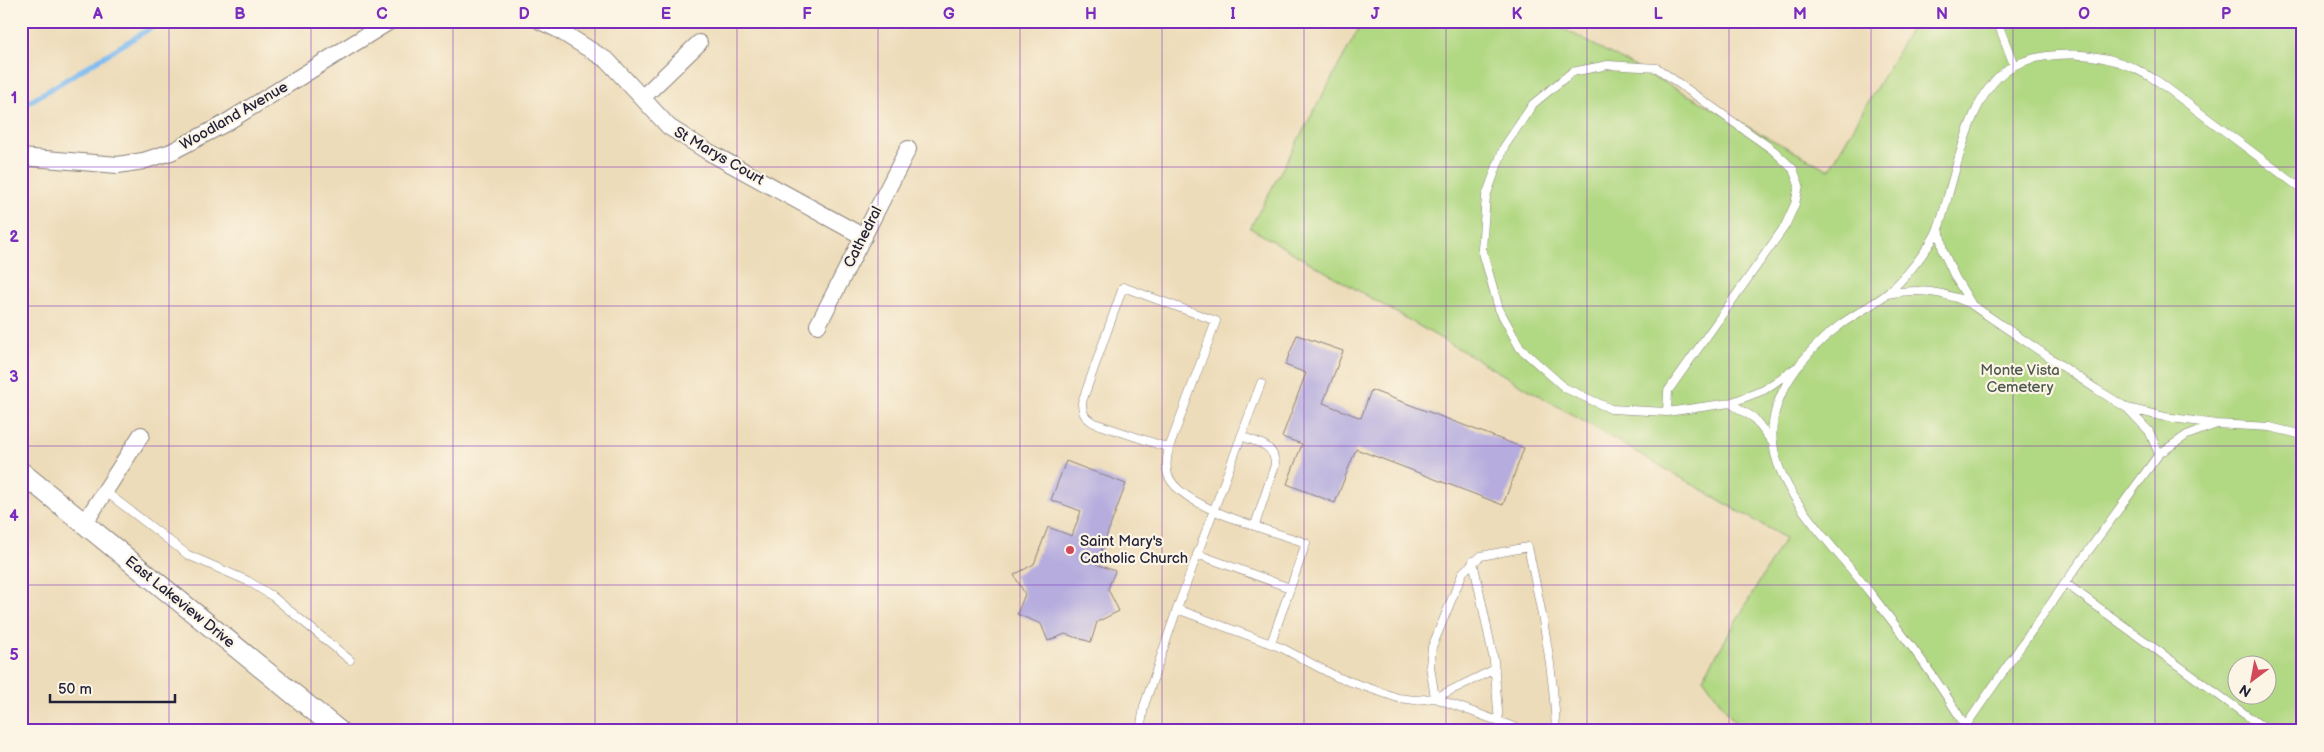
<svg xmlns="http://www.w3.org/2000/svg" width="2324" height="752" font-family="'Balsamiq Sans',sans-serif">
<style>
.green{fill:#b1d882;stroke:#6a7d5e;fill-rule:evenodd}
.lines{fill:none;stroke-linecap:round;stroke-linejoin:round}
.stream{stroke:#7ebbf1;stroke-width:5}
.building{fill:#b6adde}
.service-casing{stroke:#887f7a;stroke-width:9}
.minor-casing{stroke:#887f7a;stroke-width:18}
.tertiary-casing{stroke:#887f7a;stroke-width:22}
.service{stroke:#fff;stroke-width:8}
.minor{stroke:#fff;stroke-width:16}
.tertiary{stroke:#fff;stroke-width:20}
.grid{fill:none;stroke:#7b2cbf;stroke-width:1;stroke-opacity:0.55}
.poi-dot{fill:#d1495b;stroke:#fcf5e5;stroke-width:2}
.labels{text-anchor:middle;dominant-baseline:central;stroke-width:4.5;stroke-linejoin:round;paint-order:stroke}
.street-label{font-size:15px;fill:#22223b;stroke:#fcf5e5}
.park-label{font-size:15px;fill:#4d5950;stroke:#fcf5e5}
.poi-label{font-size:15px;fill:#22223b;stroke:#fcf5e5;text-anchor:start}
.neatline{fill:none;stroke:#7b2cbf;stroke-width:2}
.grid-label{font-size:16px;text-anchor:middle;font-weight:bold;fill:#7b2cbf}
</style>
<rect width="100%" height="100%" fill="#fcf5e5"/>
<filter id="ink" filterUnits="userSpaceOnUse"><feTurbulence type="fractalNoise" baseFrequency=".02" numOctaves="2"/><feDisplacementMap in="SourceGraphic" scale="10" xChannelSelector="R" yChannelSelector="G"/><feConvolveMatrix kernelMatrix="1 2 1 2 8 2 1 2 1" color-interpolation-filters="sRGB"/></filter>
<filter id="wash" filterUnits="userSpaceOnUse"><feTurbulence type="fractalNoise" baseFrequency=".0096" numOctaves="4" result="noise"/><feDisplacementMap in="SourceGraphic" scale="20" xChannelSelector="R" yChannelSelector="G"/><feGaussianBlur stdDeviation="1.12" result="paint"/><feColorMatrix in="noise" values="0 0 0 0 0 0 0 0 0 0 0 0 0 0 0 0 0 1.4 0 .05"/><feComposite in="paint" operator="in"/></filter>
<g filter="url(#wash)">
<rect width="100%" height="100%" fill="#eddcb9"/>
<!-- green -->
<path class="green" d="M1363,21h186l280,149 86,-149h388v710h-562l-38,-53 82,-140 -535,-310zM2236,664h30v30h-30z"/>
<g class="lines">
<!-- stream -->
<path class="stream" d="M21,107l141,-86"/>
</g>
<g id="blocks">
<!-- building -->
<path class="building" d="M1297,335l46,16 -20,52 38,15 10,-28 153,58 -21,57 -147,-56 -21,54 -48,-19 15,-40 -20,-7 24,-64 -21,-8z
M1066,461l60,23 -30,80 19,7 -7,18 11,22 -22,11 -6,20 -26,-8 -17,7 -7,-17 -24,-10 8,-20 -11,-19 20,-11 14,-37 24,9 9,-25 -30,-11z"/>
</g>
</g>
<g filter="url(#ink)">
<use href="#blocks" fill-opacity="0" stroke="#887f7a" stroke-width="1"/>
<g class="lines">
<!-- service casing -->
<g class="service-casing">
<path id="service" d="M1997,21l17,44
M1939,228l4,23 12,26 17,28 124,84 31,19 38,9 51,7 54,3 33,8
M1887,294c29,-6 57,-3 84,10
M1730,403l24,15 19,25
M2127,408l22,23 10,23
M1667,412l1,-21 117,-165 10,-22 4,-19 -6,-16 -20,-19 -116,-82 -49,-3 -36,7 -39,32 -29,43 -18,49 -4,53 17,60 21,39 45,40 46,21 56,3 63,-9 34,-13 36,-25
M1241,436c17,7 34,8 34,29l-20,60
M1169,448l-75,-25c-10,-6 -12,-10 -12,-21l41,-115 93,34 -47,127c-2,8 -4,18 -1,27 12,33 105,56 138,68l-35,100
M106,492l82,63 60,26 24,15 78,64
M1197,554l93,34
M1473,561l21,100 5,62
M2065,583l203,148
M1177,609l105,39 55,29 61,21 17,2 20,-2 60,-29
M1140,731l4,-25 33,-97 84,-226
M1525,731l-90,-33 -5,-32 2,-19 31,-75 18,-16 47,-9c13,60 26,122 28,184
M1962,731l103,-148 94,-129 28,-19 27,-10
M1968,731c-29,-51 -68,-100 -104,-146 -31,-40 -85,-90 -91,-142 -6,-46 32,-92 67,-118 15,-11 33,-20 48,-32 16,-14 29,-30 41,-48 11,-15 14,-32 19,-49 11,-39 27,-113 67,-131 35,-16 84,-13 119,3 8,4 17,9 25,14l144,108"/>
</g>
<!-- minor casing -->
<g class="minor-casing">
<path id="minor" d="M540,21l17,8 51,32 61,66 38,24 157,86
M642,98l57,-55
M21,157l97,8 25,-4 28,-9 53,-28 166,-103
M818,325l90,-176
M84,524l57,-89"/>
</g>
<!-- tertiary casing -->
<g class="tertiary-casing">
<path id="tertiary" d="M21,472l318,259"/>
</g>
<!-- service -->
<use href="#service" class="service"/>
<!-- minor -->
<use href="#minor" class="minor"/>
<!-- tertiary -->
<use href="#tertiary" class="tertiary"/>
</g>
</g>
<!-- grid -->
<path class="grid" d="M169,21v710M311,21v710M453,21v710M595,21v710M737,21v710M878,21v710M1020,21v710M1162,21v710M1304,21v710M1446,21v710M1587,21v710M1729,21v710M1871,21v710M2013,21v710M2155,21v710M21,167h2282M21,306h2282M21,446h2282M21,585h2282"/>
<!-- markers -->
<circle class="poi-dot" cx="1070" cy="550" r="5"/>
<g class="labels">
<!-- street labels -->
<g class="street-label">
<text transform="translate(234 116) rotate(-30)">Woodland Avenue</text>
<text transform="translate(719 156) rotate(30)">St Marys Court</text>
<text transform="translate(863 237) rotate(-63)">Cathedral</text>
<text transform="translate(180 602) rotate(39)">East Lakeview Drive</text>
</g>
<!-- park labels -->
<g class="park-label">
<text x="2020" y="370">Monte Vista<tspan x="2020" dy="17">Cemetery</tspan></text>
</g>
<!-- poi labels -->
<g class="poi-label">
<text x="1080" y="541">Saint Mary's<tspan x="1080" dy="17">Catholic Church</tspan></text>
</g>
</g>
<!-- margin -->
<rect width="2324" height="752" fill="none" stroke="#fcf5e5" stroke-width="55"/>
<!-- north arrow -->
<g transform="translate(2252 680) rotate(212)"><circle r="24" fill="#fcf5e5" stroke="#a5a1a1"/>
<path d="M0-4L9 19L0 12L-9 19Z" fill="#d1495b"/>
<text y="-8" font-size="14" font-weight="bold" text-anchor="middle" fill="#22223b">N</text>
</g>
<!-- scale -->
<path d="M50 694v8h125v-8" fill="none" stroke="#22223b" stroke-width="2.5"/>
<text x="58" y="694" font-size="15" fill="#22223b" stroke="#fcf5e5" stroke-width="4" paint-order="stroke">50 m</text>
<rect x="28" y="28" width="2268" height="696" class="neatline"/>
<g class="grid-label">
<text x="98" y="19">A</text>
<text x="240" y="19">B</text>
<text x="382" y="19">C</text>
<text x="524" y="19">D</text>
<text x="666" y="19">E</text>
<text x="807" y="19">F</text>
<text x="949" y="19">G</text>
<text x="1091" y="19">H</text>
<text x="1233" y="19">I</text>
<text x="1375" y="19">J</text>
<text x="1517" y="19">K</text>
<text x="1658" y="19">L</text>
<text x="1800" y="19">M</text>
<text x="1942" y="19">N</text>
<text x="2084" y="19">O</text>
<text x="2226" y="19">P</text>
<text x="14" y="103">1</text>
<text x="14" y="242">2</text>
<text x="14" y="382">3</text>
<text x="14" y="521">4</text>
<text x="14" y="660">5</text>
</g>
</svg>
